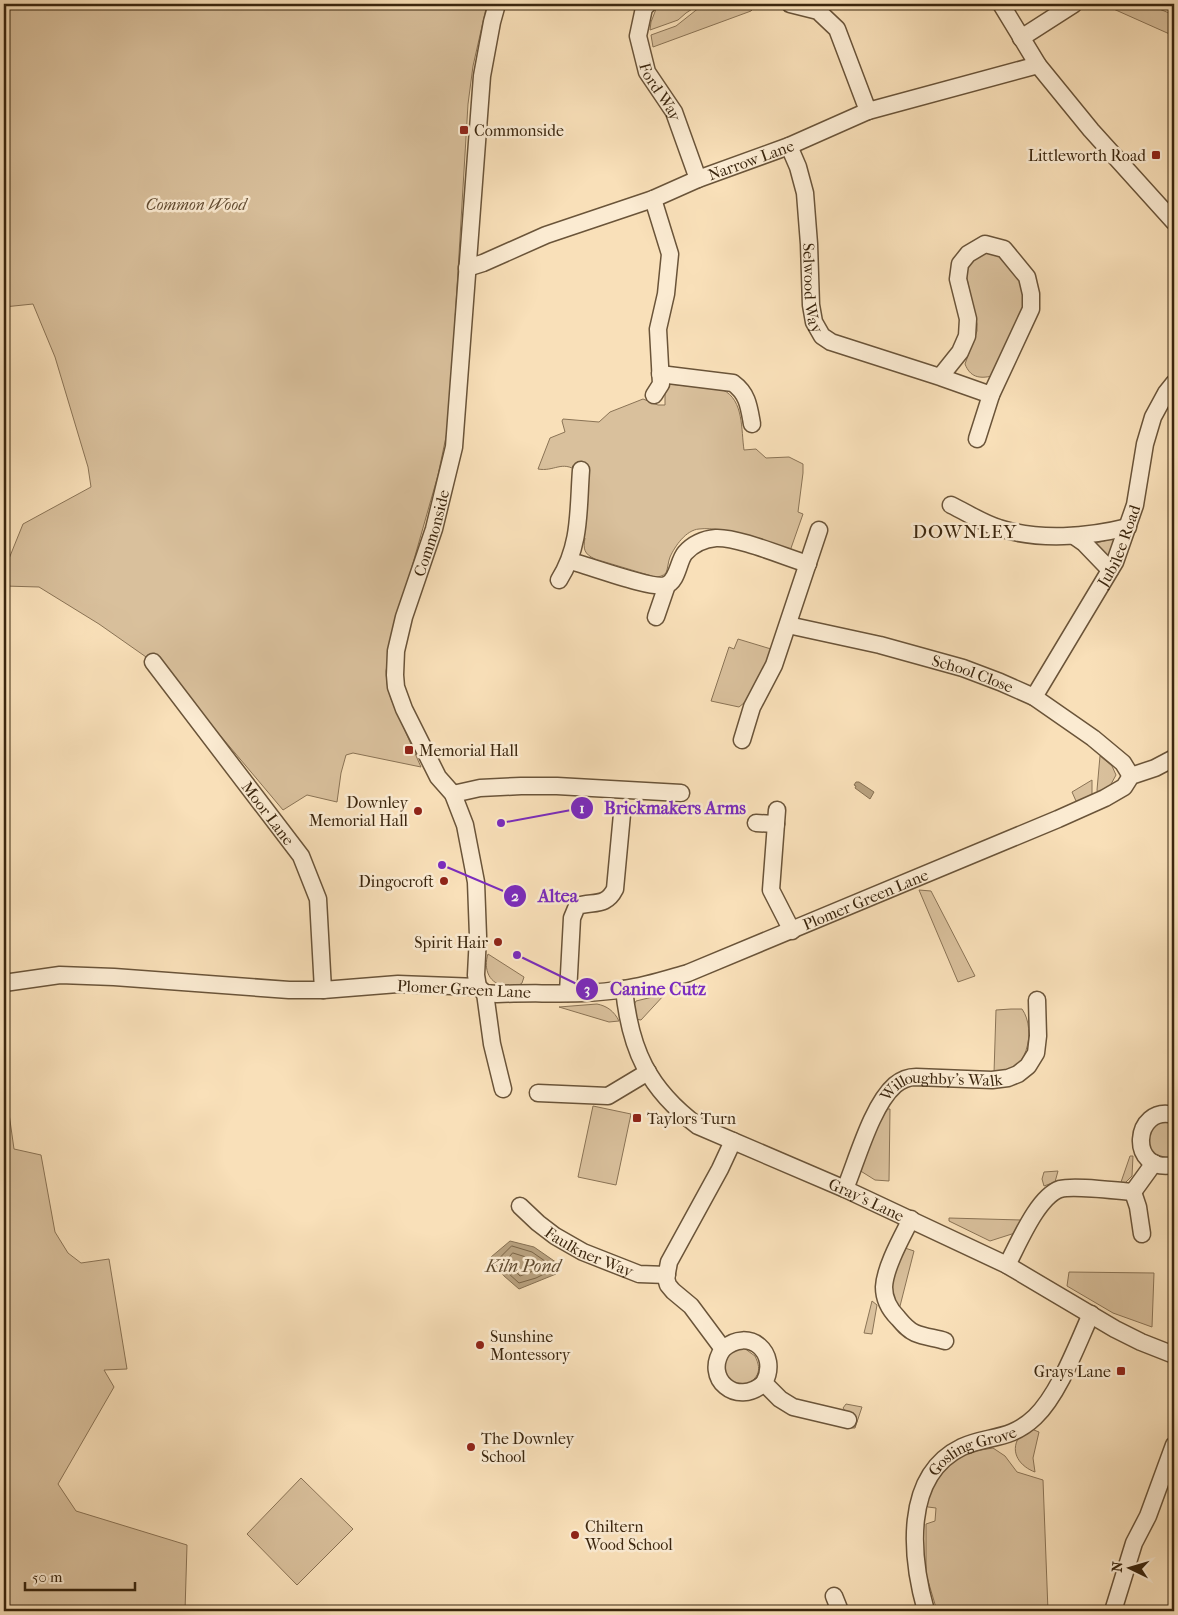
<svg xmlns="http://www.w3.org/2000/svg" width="1178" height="1615" font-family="'IM FELL French Canon',serif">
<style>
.green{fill:#d9c09c;stroke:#8a7355}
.water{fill:#b8a17f;stroke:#867052}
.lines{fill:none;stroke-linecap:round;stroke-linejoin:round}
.shore{stroke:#7a6446;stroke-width:1}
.minor-casing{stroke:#6a5439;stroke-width:19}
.minor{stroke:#fbebd2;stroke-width:16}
.poi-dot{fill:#8f2418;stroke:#fbebd2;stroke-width:2}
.labels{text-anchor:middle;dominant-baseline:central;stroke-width:5;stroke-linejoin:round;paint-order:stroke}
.street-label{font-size:16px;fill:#3b260e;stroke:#fbebd2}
.poi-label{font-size:16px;fill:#3b260e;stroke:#fbebd2;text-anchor:start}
.park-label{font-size:16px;font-style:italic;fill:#624c32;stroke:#fbebd2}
.water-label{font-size:18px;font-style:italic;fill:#604b30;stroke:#fbebd2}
.quarter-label{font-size:19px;letter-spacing:1px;fill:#3b260e;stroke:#fbebd2}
.leader{fill:none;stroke:#7b2cbf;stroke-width:2}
.callout-dot{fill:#7b2cbf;stroke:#fbebd2;stroke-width:2}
.mark-label{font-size:15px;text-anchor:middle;font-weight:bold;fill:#fff}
.callout-label{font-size:18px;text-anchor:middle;font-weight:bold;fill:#7b2cbf;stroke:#fbebd2;stroke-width:5;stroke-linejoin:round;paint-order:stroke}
</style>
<rect width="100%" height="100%" fill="#f9e0b9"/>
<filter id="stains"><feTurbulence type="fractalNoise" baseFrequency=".004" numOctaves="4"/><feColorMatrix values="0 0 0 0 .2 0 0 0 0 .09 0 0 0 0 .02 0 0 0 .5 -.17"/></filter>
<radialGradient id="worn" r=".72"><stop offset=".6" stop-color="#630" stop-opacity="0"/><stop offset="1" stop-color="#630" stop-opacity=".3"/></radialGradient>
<!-- green -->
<path class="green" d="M4,4h483l-14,62 -5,38 -16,267 -5,61 -9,43 -46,162 -6,34 1,13 4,15 30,68 -68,-14 -7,2 -5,18 -4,29 -30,-7 -24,15 -117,-139 -67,-47 -60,-37 -35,-1v-20h2l17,-42 68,-37 -3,-20 -33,-110 -22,-53 -29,3z
M658,4h42l-14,9 -8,7 -28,10 1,-8z
M708,4l49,1 -6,6 -98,36 -2,-12 25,-9 24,-19z
M1094,4h53l27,11v21l-65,-29 -9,-1 -8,2z
M982,249l27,6 19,46 -36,75c-13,3 -22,1 -27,-12l12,-33v-7l-11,-50v-9z
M670,384l53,6c21,10 18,40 21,60l12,-1 10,9 23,-1 14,7v9l-5,39 5,2 -13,37c-26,-8 -64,-25 -91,-22 -13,1 -24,17 -29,28 -2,5 -2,11 -4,16 -3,3 -7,4 -11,4l-60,-18c-11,-5 -12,-10 -10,-21l-3,-1 -5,-66c-15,-11 -23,1 -39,-2l12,-31 15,-6 -3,-11 1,-2 36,3 11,-10 33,-13 15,6h7v-15z
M1112,539l4,1 -8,18 -16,-14z
M738,639l33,10c-6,20 -14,46 -32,58l-28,-6 18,-54 5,2z
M1100,756l12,10 4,9 -6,11 -12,8 -1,-4z
M1092,780v16l-12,7 -4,-2 -4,-9z
M919,890l12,1 44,85 -17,6z
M488,954l36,23 -2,6c-5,4 -9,3 -15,3 -18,-1 -24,-17 -19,-32z
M665,994l-24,26 -6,-1 -1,-14 2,-4z
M597,1004c10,2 17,7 22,17l-10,1 -50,-15z
M1011,1009h11c15,21 5,68 -28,64l2,-63z
M4,1078l10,71 27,6 14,77 13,21 13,10 28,-4 18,110 -23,1 10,17 -56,97 18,27 111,34 -2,66h-181z
M593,1106l38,8 -15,71 -38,-8z
M883,1109h7l-1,72 -14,-1 -16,-10z
M1158,1121l14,1 2,2v34l-20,1 -10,-23z
M1130,1156h3l-1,20 -7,7 -5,2z
M1058,1171l-3,11 -11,4 -2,-7 2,-7z
M949,1218l72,2 -6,13 -25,8 -41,-20z
M905,1248l9,3 -16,63c-13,-31 -6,-37 7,-66z
M1069,1272l85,1 -2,54 -39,-14 -46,-27z
M872,1301l5,4 -5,29 -8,-1z
M744,1348l11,8c8,16 2,23 -12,31l-17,-5 -5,-23 10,-9z
M846,1404l16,3 -7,21h-5l-4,-16 -3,-4z
M1032,1427l2,3 5,2 -6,26 2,14c-14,-5 -26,-19 -16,-35 3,-5 9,-7 13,-10z
M993,1448l12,8 12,16 26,8 5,131h-111l-11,-37v-50l9,-3 1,-13 -8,-1 -3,-3 5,-16 13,-20 26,-16z
M301,1478l52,51 -56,56 -50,-51z"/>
<!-- water -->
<path class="water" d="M856,782h3l15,10 -4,7 -15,-11 1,-2 -2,-1z
M510,1241l24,6 26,18 -4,9 -37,15 -15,-13 -13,-19z"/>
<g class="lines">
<!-- shore -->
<path class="shore" d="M512,1246l20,6 20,14v4l-16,8 -17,5 -11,-10 -9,-14z
M513,1253l16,5 11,7 1,3 -21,8 -7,-7 -6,-9z"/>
<!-- minor casing -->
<g class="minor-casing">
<g id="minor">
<path id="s1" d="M648,4l-4,4 -6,28 9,36 27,40 24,67"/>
<path d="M790,4l28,7 19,18 31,82"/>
<path d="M1001,4l37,61 53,65 83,92"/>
<path d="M1021,38l53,-34"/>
<path id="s2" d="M789,146l9,21 7,26 4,51 2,61 3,17 8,14 9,6 109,35 51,18 40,-86v-15l-4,-17 -23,-28 -19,-5 -17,10 -8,10 -2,15 10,40 -1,17 -7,16 -20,25"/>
<path d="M653,199l17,55 -4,40 -8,35 3,55 -7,11"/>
<path id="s3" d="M467,268l16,-5 63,-28 107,-36 45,-20 91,-33 79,-35 170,-46"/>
<path d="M660,374l73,9c15,11 16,24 19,41"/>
<path d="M977,439l14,-44"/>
<path d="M951,505c15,7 31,18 48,23 40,13 89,9 129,-1"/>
<path d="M1074,536l10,7 26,27"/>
<path d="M570,561c17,4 83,29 96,24 12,-4 12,-24 19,-32 8,-9 20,-14 31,-15 22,-1 69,19 92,26"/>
<path d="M559,580c22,-35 19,-70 22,-110"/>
<path d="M656,617l11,-32"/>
<path id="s4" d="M788,625l92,20 83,23 37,14 34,15 59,41 30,25 8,13"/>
<path id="s5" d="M153,662l148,194 17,43 5,91"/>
<path id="s6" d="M1034,697l81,-135 20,-57 10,-61 8,-27 13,-24 8,-10"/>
<path d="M742,740l10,-33 22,-42 45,-135"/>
<path d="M453,794l27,-6 41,-2h36l124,7"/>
<path d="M777,810l-6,80 21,41"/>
<path d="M756,823l20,1"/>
<path id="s7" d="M4,983l56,-8 54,2 175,13h34l75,-6 80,3 7,6 12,1c42,-2 86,2 127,-5 22,-3 43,-10 64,-16l370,-154 47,-21 19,-11 7,-11 24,-8 19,-10"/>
<path id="s8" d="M478,987l-2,-12 2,-39 -2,-54 -11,-57 -12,-31 -15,-17 -34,-68 -8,-22 -1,-12 1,-24 8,-34 30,-88 20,-82 28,-371 10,-54 5,-18"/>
<path id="s9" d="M624,989c6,60 24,100 74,137l147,63 162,76 108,64 26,13 33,13"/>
<path d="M485,993l7,51 11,45"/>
<path d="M568,993l4,-75 5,-12c17,-5 29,1 38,-17l7,-75"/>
<path d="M538,1093l70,3 40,-24"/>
<path d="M1174,1115c-41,-11 -47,59 0,50"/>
<path d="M733,1141l-13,28 -51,93 -3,16 2,7 5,6 18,15 32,43c26,-23 57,4 41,34l16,16 13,8 55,13"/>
<path id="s10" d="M845,1189c12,-29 27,-84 50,-104 6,-5 13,-8 21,-8l76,3 16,-2 10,-4 10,-8 8,-13 2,-17 -1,-36"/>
<path d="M1133,1192l5,15 4,27"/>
<path id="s11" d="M520,1206l18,17 17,13 28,16 56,22 28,1"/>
<path d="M911,1219c-9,18 -26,48 -27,68 0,12 6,23 14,31 5,6 10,12 17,15 9,4 21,5 30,8"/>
<path d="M1007,1265c11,-20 30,-68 53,-76 14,-4 57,2 73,3l21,-29"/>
<path d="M723,1349c-21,29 14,59 41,34"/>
<path d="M834,1596l6,15"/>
<path id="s12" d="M926,1611c-15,-53 -24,-135 36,-164 26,-12 48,-6 73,-30 24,-23 42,-72 56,-103"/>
<path d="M1113,1611l21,-68 14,-27 26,-71"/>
</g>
</g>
<!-- minor -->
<use href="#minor" class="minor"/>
</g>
<!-- markers -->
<g class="poi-dot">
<rect x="459" y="125" width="10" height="10" rx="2.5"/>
<rect x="1151" y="150" width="10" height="10" rx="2.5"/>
<rect x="404" y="745" width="10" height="10" rx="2.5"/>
<circle cx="418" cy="811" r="5"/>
<circle cx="444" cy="881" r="5"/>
<circle cx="498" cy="942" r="5"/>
<rect x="632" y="1113" width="10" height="10" rx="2.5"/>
<circle cx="480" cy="1345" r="5"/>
<rect x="1116" y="1366" width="10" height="10" rx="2.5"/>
<circle cx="471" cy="1447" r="5"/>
<circle cx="575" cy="1535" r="5"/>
</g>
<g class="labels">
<!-- street labels -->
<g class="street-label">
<text stroke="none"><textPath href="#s1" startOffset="95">Ford Way</textPath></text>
<text stroke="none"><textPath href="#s3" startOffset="304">Narrow Lane</textPath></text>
<text stroke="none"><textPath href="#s2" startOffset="145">Selwood Way</textPath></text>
<text stroke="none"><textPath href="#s8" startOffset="478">Commonside</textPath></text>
<text stroke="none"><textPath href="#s6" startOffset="174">Jubilee Road</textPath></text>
<text stroke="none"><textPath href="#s4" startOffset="191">School Close</textPath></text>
<text stroke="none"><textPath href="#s5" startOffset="190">Moor Lane</textPath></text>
<text stroke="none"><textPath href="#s7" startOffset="882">Plomer Green Lane</textPath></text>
<text transform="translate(464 989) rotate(3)">Plomer Green Lane</text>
<text stroke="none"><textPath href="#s10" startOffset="162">Willoughby's Walk</textPath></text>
<text stroke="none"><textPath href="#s9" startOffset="345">Gray's Lane</textPath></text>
<text stroke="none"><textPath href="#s11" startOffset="84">Faulkner Way</textPath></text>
<text stroke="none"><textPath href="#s12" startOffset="190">Gosling Grove</textPath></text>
</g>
<!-- poi labels -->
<g class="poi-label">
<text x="474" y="130">Commonside</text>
<text x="1146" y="155" text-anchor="end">Littleworth Road</text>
<text x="419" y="750">Memorial Hall</text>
<text x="408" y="802" text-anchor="end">Downley<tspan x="408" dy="18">Memorial Hall</tspan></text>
<text x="434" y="881" text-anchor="end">Dingocroft</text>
<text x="488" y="942" text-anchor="end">Spirit Hair</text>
<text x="647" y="1118">Taylors Turn</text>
<text x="490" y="1336">Sunshine<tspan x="490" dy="18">Montessory</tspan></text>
<text x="1111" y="1371" text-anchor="end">Grays Lane</text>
<text x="481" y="1438">The Downley<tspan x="481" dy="18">School</tspan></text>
<text x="585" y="1526">Chiltern<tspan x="585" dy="18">Wood School</tspan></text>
</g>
<!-- park labels -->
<g class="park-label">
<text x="196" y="204">Common Wood</text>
</g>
<!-- water labels -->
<g class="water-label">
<text x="523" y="1266">Kiln Pond</text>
</g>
<!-- quarter labels -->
<g class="quarter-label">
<text x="965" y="532">DOWNLEY</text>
</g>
</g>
<!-- callouts -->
<path class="leader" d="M501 823L582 808M442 865L515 896M517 955L587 989"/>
<g class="callout-dot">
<circle cx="501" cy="823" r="5"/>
<circle cx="442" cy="865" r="5"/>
<circle cx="517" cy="955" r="5"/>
<circle cx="582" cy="808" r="12"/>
<circle cx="515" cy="896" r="12"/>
<circle cx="587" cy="989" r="12"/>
</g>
<g class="mark-label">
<text x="582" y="813">1</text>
<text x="515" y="901">2</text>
<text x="587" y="994">3</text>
</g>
<g class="callout-label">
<text x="675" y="814">Brickmakers Arms</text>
<text x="558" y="902">Altea</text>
<text x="658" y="995">Canine Cutz</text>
</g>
<!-- margin -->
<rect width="1178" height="1615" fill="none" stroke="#f9e0b9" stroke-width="20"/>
<rect x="5" y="5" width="1168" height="1605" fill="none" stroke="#3b260e" stroke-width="2.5"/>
<rect x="10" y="10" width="1158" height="1595" fill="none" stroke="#3b260e"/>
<!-- north arrow -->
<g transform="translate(1130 1568) rotate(275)" stroke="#fbebd2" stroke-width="4" paint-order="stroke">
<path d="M0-4L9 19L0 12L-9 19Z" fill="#3b260e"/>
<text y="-8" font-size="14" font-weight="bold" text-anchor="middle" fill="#3b260e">N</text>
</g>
<!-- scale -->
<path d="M25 1582v8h110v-8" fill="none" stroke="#3b260e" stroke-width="2.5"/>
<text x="32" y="1582" font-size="15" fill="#3b260e" stroke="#fbebd2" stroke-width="4" paint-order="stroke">50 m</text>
<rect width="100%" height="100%" filter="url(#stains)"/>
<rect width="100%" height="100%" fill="url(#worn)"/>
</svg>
